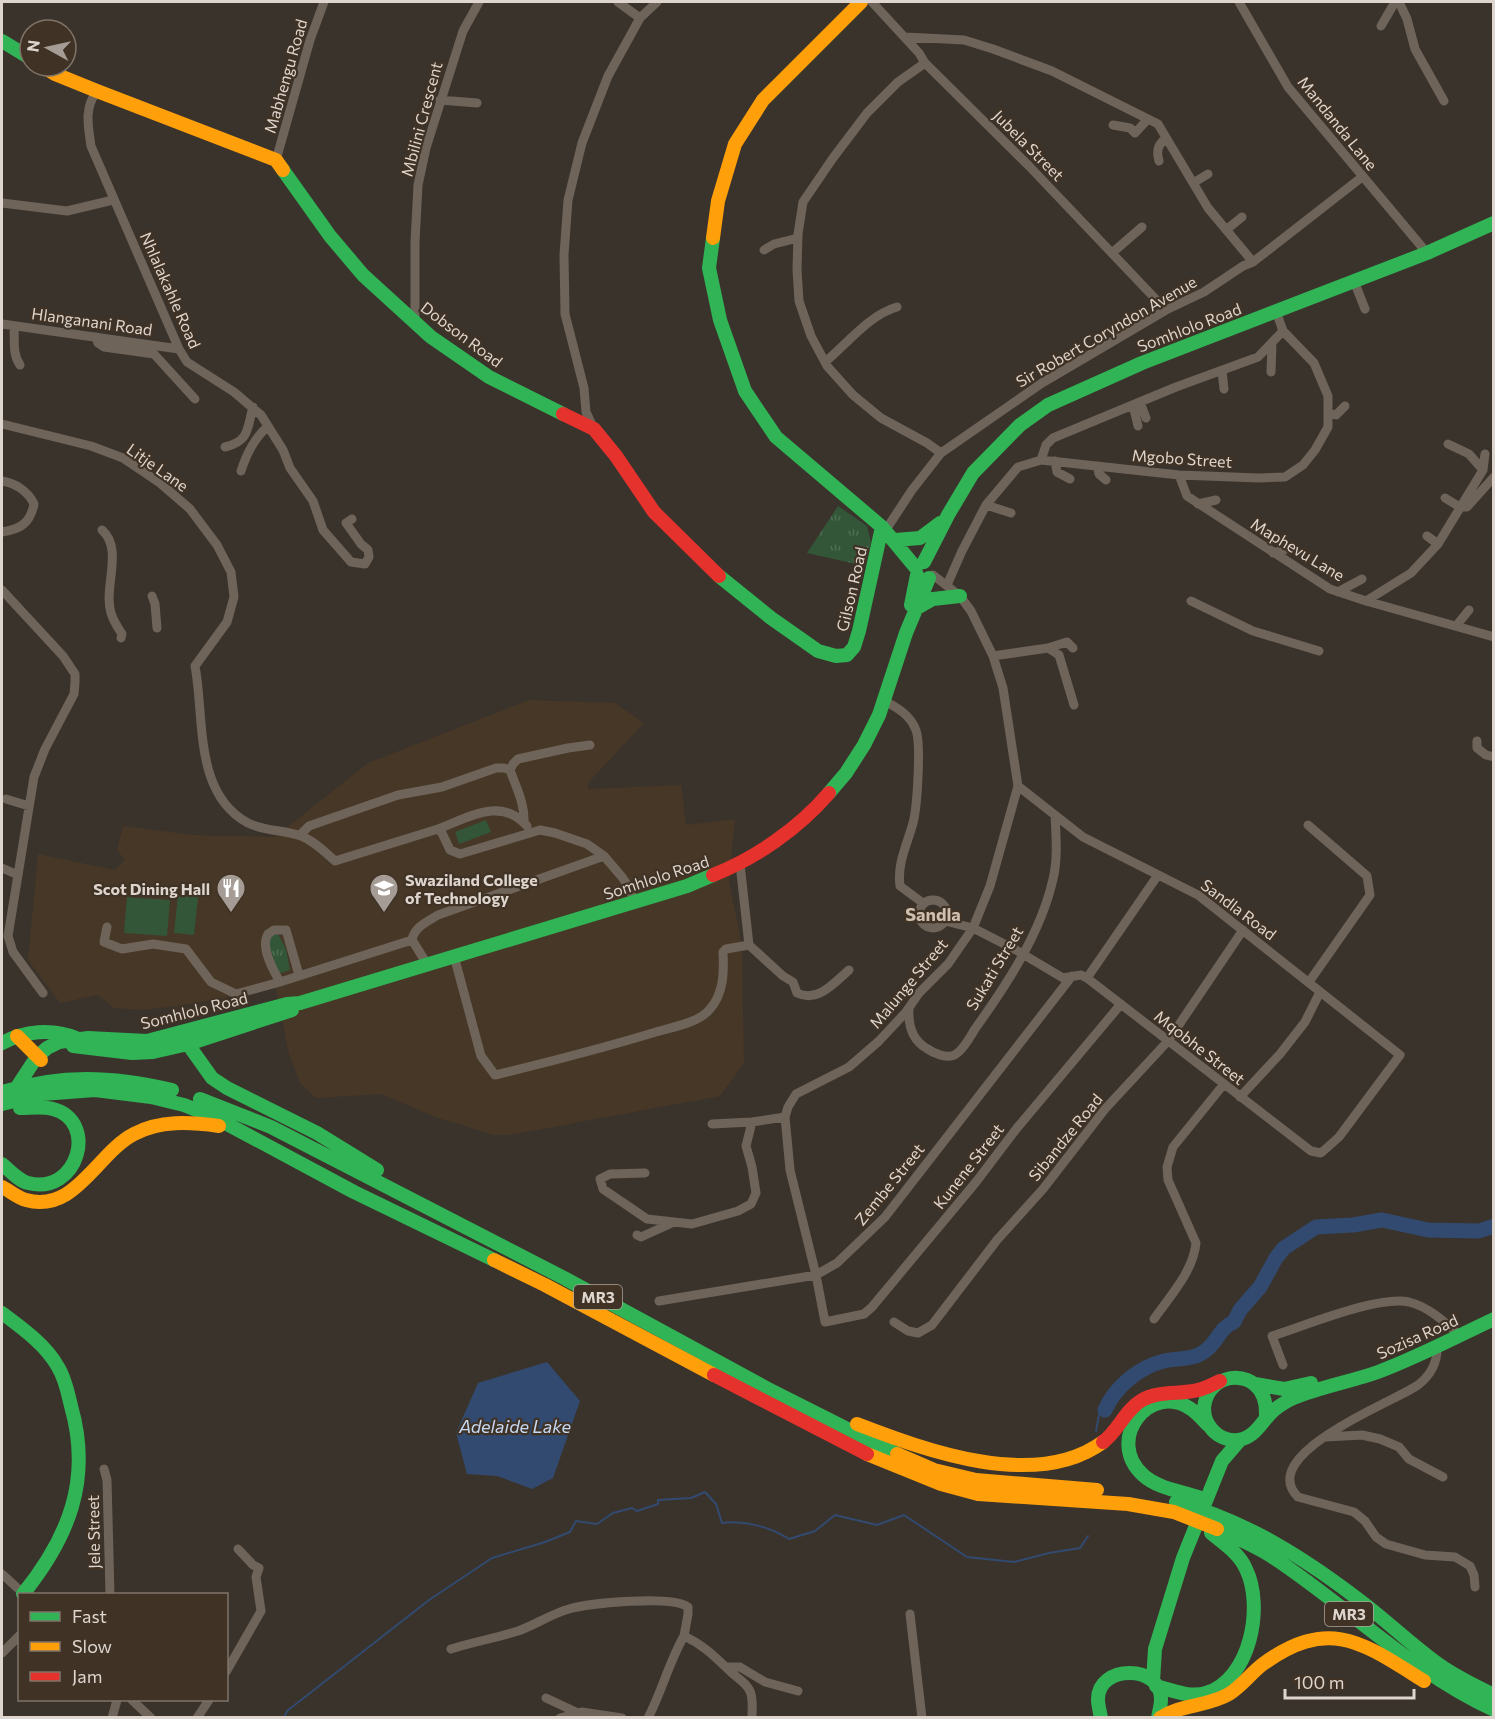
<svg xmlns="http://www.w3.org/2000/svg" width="1495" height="1719" font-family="Commissioner,sans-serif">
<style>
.built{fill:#473727}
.grass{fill:url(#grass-tufts)}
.park{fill:#325637}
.water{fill:#324a6f}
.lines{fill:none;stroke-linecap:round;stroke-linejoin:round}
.stream{stroke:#324a6f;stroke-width:2}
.river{stroke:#324a6f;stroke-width:15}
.street{stroke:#6f6459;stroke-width:9}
.fast{stroke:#30b455;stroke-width:14}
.slow{stroke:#ff9f0a;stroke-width:14}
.jam{stroke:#e5322d;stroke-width:14}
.labels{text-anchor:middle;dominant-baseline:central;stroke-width:4.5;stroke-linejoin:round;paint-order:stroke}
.shield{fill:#403326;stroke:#afa59c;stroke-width:1.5}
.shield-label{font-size:15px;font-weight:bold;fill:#ded6ce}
.street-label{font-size:16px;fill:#ded6ce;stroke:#403326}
.poi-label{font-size:16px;font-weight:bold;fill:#ded6ce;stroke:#403326;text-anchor:start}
.neighbourhood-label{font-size:18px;font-weight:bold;fill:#d0c0b0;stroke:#403326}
.water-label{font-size:18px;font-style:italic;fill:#c6d9f4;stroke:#403326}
</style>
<defs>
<pattern id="grass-tufts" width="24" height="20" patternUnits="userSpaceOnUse" patternTransform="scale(1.5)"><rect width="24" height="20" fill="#325637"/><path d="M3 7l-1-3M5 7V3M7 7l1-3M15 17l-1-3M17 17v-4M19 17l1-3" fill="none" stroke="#4f6e53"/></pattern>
</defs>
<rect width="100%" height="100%" fill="#3a332c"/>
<!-- built -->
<path class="built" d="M529,700l86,3 29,20 -55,59 -1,7 93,-4 5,40 49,-6 -6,62 13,65 2,117 -24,33 -210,39h-16l-59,-18 -53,-23 -66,4 -16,-15 -11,-29 -13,-66 -85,16 -48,6 -29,-2 -16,-13 -38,8 -32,-43 10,-106 77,16 10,-11 -8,-8 6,-25 70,9 82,2 93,-74z"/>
<!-- grass -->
<path class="grass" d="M838,506l29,20 4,16 -6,24 -58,-13z
M275,934h3l8,15 4,21 -13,4 -9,-30 1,-5z"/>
<!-- park -->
<path class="park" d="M486,820l5,12 -32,12 -4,-12z
M178,895l20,2 -4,38 -20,-2z
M127,897l43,3 -3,36 -43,-3z"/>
<!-- water -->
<path class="water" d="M547,1362l33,39 -27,77 -21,11 -35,-13 -30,-2 -11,-41 22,-50z"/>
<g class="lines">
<!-- stream -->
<path class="stream" d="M1096,1431l3,-16 6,-5
M284,1718l3,-7 142,-111 63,-42 53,-16 25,-10 6,-11 21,3 16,-11 19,-5 5,3 21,-7v-4l33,-2 14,-6 11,12 6,19c23,-3 48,4 67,16l26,-8 20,-16 42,10 27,-10 63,42 47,5 35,-9 31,-5 8,-12"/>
<!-- river -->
<path class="river" d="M1105,1410c10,-23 34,-43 59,-49 13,-3 30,-1 41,-10 13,-9 14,-23 29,-29l6,-12 20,-23 16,-29 8,-10 32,-21 37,-2 29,-5 46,10 51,1 15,-5"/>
<!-- street -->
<path class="street" d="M618,2l22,16
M872,2l47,51 6,10 104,103 137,144
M1239,2l49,85 139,166
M1399,2l8,17 8,30 29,52
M1381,26l14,-24
M905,37l59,3 29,9 59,22 106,53 50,84 45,54
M925,63l-27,19 -31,31 -34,45 -30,44 -5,32 -1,36 2,31 12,35 16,30 26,29 28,23 46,25 14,10
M97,91c-13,17 -9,34 -6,55l88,203 8,13 47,30 27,23 22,35 7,18 23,33 10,29 28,32 14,2 4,-7 -1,-7 -7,-6 -15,-21 6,-4
M440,100l37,3
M1113,125l17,3 5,5 13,-14
M276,160l34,-120 14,-38
M1159,161c-3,-11 -1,-16 7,-23
M1193,183l15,-9
M2,203l65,8 46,-11
M1226,230l16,-13
M764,250l10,-6 24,-6
M1112,253l30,-26
M1354,281l11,28
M415,323v-81l3,-57 8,-37 37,-117 16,-29
M2,324l177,25
M14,326c1,13 -2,28 6,39
M96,337l2,6 6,4 50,7 41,45
M825,362c22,-18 44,-47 72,-55
M1222,371l2,18
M1271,372l1,-29
M1140,402l6,16
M1133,405l5,21
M1328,413l8,2 9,-9
M2,424l89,22 32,12 37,25 30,26 27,36 14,27 3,25 -7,25 -32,44c10,52 -2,127 53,157 16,8 36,7 53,13 13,5 24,16 34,25l103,-32 4,4 8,17 10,4 80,-24 15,3 32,11 17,12 18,21 8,12 4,14
M594,429l-8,-17 -2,-24 -19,-74 -1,-59 4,-55 14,-57 26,-67 32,-58 17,-16
M225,447c25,-6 22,-19 28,-40
M1041,460l5,-15 7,-7 123,-51 82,-30 25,-26
M1055,461l2,11 13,7
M1097,466l2,8 7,6
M1483,470l2,-16
M241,471c6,-18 13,-32 27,-45
M1179,475l8,21 143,93 36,12 128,36
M2,481c13,2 26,10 32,23 -4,20 -14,25 -32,28
M1445,498l15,9h7l27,-30
M1198,504l18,-4
M986,505l25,8
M882,527l7,-2 23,-35 29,-37 101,-70 124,-73 38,-18 39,-26 10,-4 109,-85
M102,530c22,19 1,58 9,83 2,7 7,15 11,21l-1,4
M1427,536l11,8
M1273,553l17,-5
M933,575l27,21 11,15 22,45 10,32 15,98 -28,100 -17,42 -25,36 -29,29 -13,19 -27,29 -30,26 -53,27 -8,13 -3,10 5,53 26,105 9,47 39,-8 8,-7 104,-125 41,-54 104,-124
M947,585l15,-34 24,-46 32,-38 23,-7 138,15 80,3 26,-1 18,-12 12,-15 13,-23v-31l-14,-33 -31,-32 -7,-20
M2,590l61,66 12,18v9l-1,11 -29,55 -11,28 -26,159 5,16 30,41
M1338,592l24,-13
M152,596l3,8 2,24
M1191,601l62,30 66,20
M1366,601l45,-28 27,-29 45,-74 -14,-16 -21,-10
M1456,626l13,-16
M1048,648l19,-6 6,6
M993,656l55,-8 11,7 15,50
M885,701c12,7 24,13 30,27 7,12 2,80 -2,95 -6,22 -16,40 -13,63l23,17
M1477,741v7l9,7 8,2
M510,770l3,-6 5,-5 50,-11 22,-3
M6,799l23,7
M1308,825l59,51 3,19 -61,87
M438,829c30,-11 63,-33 89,-3
M300,835l9,-9 89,-31 44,-8 54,-19h8l6,2c6,17 15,34 14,52
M2,868l16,7
M919 914a14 14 0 1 1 28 0a14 14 0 1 1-28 0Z
M945,921l28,7 43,22 47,28 18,-3 6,3 224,173 10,2 18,-16 61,-82 -202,-160 -115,-58 -65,-51
M107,927l-3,15 18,7 31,-5 33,5 25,33 25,12 44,-12 132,-42
M749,945l34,31 10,6 4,11c21,10 37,-10 52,-23
M454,956l27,100 14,19c54,-13 108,-27 161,-43 16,-5 43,-9 54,-23 14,-16 14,-37 13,-57l3,-3 23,-4 -9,-81
M427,964l-15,-24c2,-13 15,-18 26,-25l166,-59
M1087,978l71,-103
M280,982c-7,-12 -20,-35 -12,-48l6,-4h12l13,45
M909,1008c-1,16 2,31 17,40 7,5 22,12 30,6 8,-5 14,-17 19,-25 32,-45 66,-96 78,-150 5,-20 3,-43 2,-64
M1240,1097l40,-43 25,-32 15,-30
M712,1124l40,-2 33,-5
M645,1173l-35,1 -10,5 3,10 44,30 45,5 46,-13 13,-7 5,-11 -4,-26 -6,-21 6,-24
M637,1235l4,2 31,-14
M659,1301l157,-26 21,-12 48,-46 187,-241
M1154,1319c16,-23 39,-47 42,-76l-28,-63 -1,-13 6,-20 51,-63
M894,1322l14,9 10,2 14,-8 65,-85 46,-51 62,-80 63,-68 75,-111
M1437,1345c1,16 -6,30 -19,40 -24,17 -163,69 -120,112l56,15 11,9 11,16 10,7 39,11 30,2 15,9 4,9 1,12
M1283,1365l-11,-29c33,-10 106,-41 137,-34 20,5 36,20 50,33
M1326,1437l36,-2 18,4 19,8 10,12 34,18
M104,1469l3,11 3,114
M2,1574l22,20
M910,1614l12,104
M451,1649c22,-7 45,-11 67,-18 17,-6 33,-17 51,-22 20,-6 103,-14 119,-2v7l-4,22
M2,1653l18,-18
M727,1667h13l25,15 33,9
M226,1672l35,-61 -5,-34 3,-9 -6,-3 -15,-16
M546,1698l32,15
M132,1700l19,18
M112,1718l5,-18
M197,1718l12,-18
M560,1718l22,-6 40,6
M648,1718c14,-27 21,-56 36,-82 20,9 32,22 48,37 7,6 17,12 19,21 2,7 1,16 1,24"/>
<!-- fast -->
<path class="fast" d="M2,41l28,17
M283,170l47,66 33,39 68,62 58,40 74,37
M713,238l-4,30 11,52 25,71 31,46 106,90 34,41
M895,540l25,-2 20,-15
M924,562l24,-47 25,-42 47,-48 28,-20 94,-42 285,-110 67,-30
M719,576l52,42 47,33 18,5 11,-1 7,-8 5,-16 23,-104
M911,605l6,-30
M917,608l16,-9 27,-3
M829,793l17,-20 18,-28 15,-30 27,-82 23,-55
M180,1033l32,45 15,10 90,45 60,37
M2,1043c22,-12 50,-15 74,-5
M73,1046l59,7 21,-1 35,-8 104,-34
M2,1092c60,-18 109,-16 170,-2
M13,1093l23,-35 11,-10 12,-6 29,-4 59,3 140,-37 13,-1 387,-117 26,-11
M200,1099l71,28 293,151 204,111 129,65
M2,1104l40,-10 53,-4 56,7 33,8 30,12 140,75 140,68
M2,1164c7,6 17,17 26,19 50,13 71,-62 25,-74 -10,-3 -23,-1 -33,-1
M2,1313c20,15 44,32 56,54 7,11 10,26 13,39 21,73 -2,131 -48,188
M1255,1384l29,5 27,-6
M1266,1418c0,-9 0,-18 -5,-26 -15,-24 -50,-16 -56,10 -5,21 13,40 33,38 17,-2 23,-18 34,-28 6,-6 12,-9 19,-13 28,-12 59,-17 87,-27 40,-15 78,-35 116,-53
M1198,1497c-18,-6 -41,-9 -55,-22 -39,-36 8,-94 48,-66 6,4 12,11 17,16
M1176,1502c72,19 133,59 191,104 24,19 46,40 71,58 17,12 37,22 56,31
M1217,1529c19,9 40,17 57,29 74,49 139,115 220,152
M1153,1681l2,-32 28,-91 39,-97 18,-21
M1156,1686c15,4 34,12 50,7 45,-14 58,-87 40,-124 -7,-16 -22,-25 -35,-36
M1101,1718c-1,-6 -3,-13 -3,-18 -1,-36 64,-36 63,0 0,5 -2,12 -3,18"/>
<!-- slow -->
<path class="slow" d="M42,66l13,8 42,17 179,69 7,10
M713,238l5,-37 17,-57 28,-44 98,-98
M17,1036l24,24
M2,1187c8,4 16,11 24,13 49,14 71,-47 108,-66 26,-14 56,-12 85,-8
M494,1260l51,25 169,90
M857,1424c70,27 179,67 246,18
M867,1454l74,30 37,10 150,10 46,8 43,17
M897,1454l37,16 42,10 121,10
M1160,1718c21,-14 47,-11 69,-24 13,-8 22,-21 34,-30 67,-48 100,-21 161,17"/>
<!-- jam -->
<path class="jam" d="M563,414l31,15 22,27 38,56 65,64
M713,875c43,-17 86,-47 116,-82
M714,1375l153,79
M1103,1442c15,-11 22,-32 39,-42 16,-9 34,-6 51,-9 10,-1 18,-6 27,-10"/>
</g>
<!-- icons -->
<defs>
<g id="restaurant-pin" transform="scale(1.5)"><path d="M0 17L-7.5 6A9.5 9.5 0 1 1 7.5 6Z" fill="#a59d95" stroke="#403326"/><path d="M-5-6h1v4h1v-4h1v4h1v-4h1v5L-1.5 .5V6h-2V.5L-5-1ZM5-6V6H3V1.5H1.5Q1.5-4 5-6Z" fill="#fff"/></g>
<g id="university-pin" transform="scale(1.5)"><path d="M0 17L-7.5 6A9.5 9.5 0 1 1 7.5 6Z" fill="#a59d95" stroke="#403326"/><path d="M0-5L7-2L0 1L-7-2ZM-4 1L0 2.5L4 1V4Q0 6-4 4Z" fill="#fff"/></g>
</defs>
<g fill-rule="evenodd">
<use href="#restaurant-pin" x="231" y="888"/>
<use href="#university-pin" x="384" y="888"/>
</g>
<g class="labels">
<!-- shield labels -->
<g class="shield">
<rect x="574" y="1285" width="48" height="24" rx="4.5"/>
<rect x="1325" y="1602" width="48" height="24" rx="4.5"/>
</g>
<g class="shield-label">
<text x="598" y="1297">MR3</text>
<text x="1349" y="1614">MR3</text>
</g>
<!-- street labels -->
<g class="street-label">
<text transform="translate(285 76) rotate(-74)">Mabhengu Road</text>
<text transform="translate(421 119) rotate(-75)">Mbilini Crescent</text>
<text transform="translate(1338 123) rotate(51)">Mandanda Lane</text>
<text transform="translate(1029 145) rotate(45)">Jubela Street</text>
<text transform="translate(171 290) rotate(66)">Nhlalakahle Road</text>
<text transform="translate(92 321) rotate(8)">Hlanganani Road</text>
<text transform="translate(1189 327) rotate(-21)">Somhlolo Road</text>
<text transform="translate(1106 331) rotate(-30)">Sir Robert Coryndon Avenue</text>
<text transform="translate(462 334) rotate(37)">Dobson Road</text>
<text transform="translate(1182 458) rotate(4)">Mgobo Street</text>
<text transform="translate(158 467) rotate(35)">Litje Lane</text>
<text transform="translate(1298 549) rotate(31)">Maphevu Lane</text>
<text transform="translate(851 589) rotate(-77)">Gilson Road</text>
<text transform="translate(656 877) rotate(-18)">Somhlolo Road</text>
<text transform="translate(1239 909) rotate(37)">Sandla Road</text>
<text transform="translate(994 968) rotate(-59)">Sukati Street</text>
<text transform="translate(908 983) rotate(-50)">Malunge Street</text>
<text transform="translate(194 1010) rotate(-14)">Somhlolo Road</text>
<text transform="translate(1200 1047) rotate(38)">Mqobhe Street</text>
<text transform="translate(1065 1137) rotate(-51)">Sibandze Road</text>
<text transform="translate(968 1166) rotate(-52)">Kunene Street</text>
<text transform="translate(889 1184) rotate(-51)">Zembe Street</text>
<text transform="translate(1417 1336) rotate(-24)">Sozisa Road</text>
<text transform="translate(93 1532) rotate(-91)">Jele Street</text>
</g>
<!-- poi labels -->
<g class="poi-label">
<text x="405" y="879">Swaziland College<tspan x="405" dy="18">of Technology</tspan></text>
<text x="210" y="888" text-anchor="end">Scot Dining Hall</text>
</g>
<!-- neighbourhood labels -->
<g class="neighbourhood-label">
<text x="933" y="914">Sandla</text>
</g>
<!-- water labels -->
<g class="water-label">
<text x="515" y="1426">Adelaide Lake</text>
</g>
</g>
<!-- border -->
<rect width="1495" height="1719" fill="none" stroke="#ded6ce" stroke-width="6"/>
<!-- legend -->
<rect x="18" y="1593" width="210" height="108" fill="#403326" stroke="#7f7469" stroke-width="1.5"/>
<rect x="30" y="1612" width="30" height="9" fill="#30b455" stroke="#7f7469" stroke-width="1.5"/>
<text x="72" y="1623" font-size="18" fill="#ded6ce">Fast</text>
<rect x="30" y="1642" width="30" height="9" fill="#ff9f0a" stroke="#7f7469" stroke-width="1.5"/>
<text x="72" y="1653" font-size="18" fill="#ded6ce">Slow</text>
<rect x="30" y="1672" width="30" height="9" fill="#e5322d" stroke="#7f7469" stroke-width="1.5"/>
<text x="72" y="1683" font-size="18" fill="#ded6ce">Jam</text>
<!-- north arrow -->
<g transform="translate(48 48) rotate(278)"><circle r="28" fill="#403326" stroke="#7f7469" stroke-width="1.5"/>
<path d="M0-4.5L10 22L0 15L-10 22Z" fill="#a59d95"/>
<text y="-9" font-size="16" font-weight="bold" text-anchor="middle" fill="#ded6ce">N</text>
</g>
<!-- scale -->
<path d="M1285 1689v9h129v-9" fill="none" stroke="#ded6ce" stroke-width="3"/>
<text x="1294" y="1689" font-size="18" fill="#ded6ce" stroke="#403326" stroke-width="4.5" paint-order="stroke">100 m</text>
</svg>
